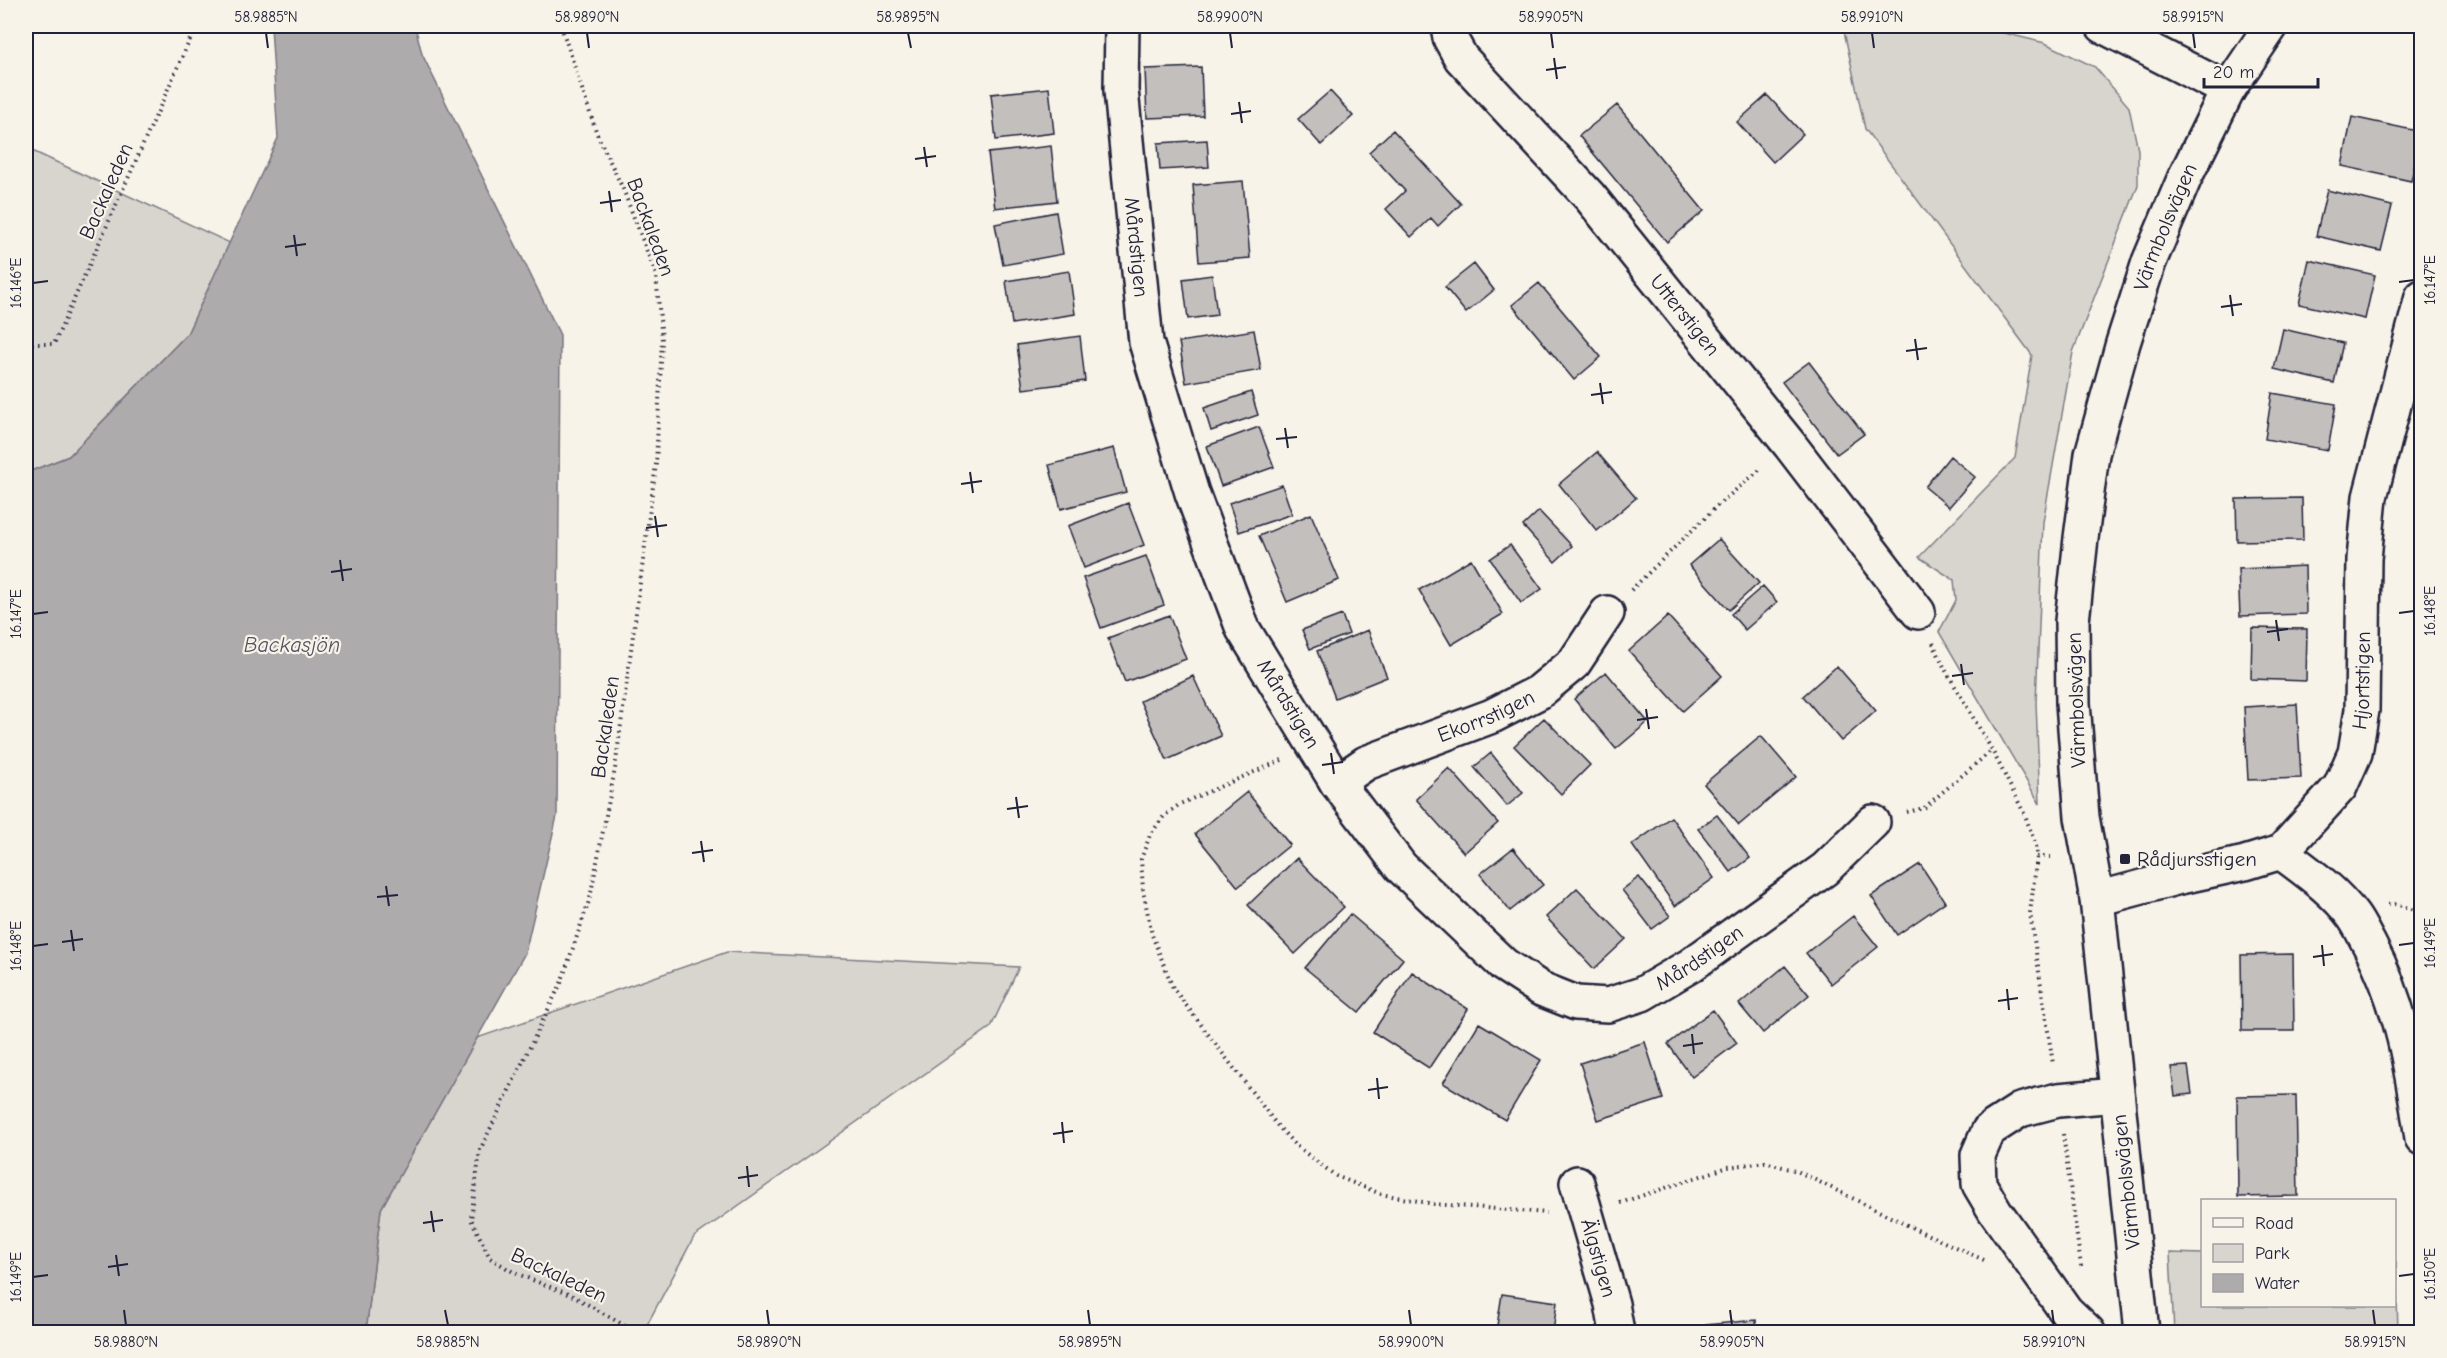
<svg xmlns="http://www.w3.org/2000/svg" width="2447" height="1358" font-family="'Comic Neue',sans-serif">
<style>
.green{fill:#d8d5cf;stroke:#7d7c85;stroke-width:1.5}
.water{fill:#aeabad;stroke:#76747f;stroke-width:1.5}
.building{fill:#c2bfbd;stroke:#22223b;stroke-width:1.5}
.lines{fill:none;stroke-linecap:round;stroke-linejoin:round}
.minor-casing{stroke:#22223b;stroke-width:38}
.path{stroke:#22223b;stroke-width:4;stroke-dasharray:1.5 4.5;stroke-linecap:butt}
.minor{stroke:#f7f3e8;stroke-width:33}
.ticks{fill:none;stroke:#22223b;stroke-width:2}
.poi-dot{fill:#22223b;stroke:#f7f3e8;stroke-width:2}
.labels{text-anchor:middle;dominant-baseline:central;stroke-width:4.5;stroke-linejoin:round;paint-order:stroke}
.street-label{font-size:21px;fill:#22223b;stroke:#f7f3e8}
.poi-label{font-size:21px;fill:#22223b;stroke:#f7f3e8;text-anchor:start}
.water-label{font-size:22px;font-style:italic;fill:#535263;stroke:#f7f3e8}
.neatline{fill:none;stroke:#22223b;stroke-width:2}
.ticks-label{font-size:15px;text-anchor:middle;fill:#22223b}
</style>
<rect width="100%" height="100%" fill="#f7f3e8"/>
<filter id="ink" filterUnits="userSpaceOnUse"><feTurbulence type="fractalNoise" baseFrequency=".0167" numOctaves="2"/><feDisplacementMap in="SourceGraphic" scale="12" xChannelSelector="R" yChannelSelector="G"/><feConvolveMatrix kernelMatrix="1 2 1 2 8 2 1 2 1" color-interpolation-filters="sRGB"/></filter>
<g filter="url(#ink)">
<!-- green -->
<path class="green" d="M1979,27l66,16 50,24 34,40 9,43v35l-65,167 -30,170 -7,181 4,101 -101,-172 17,-32 -2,-20 -35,-23 96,-99 17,-103 -167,-226 -21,-98z
M26,148l204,95 -43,91 -118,122 -43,17z
M727,952l292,15 -28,60 -297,210 -51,95h-277l15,-123 96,-171z
M2170,1253l32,1v52h192l2,-45 2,71h-224z"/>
<!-- water -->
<path class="water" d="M271,26h144l7,28 138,281 -3,481 -32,137 -144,256 -15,123h-340v-859l43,-17 118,-122 91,-196z"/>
<!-- building -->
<path class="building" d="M1201,67l2,49 -56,2 -2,-49z
M1049,88l5,45 -58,7 -5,-46z
M1330,91l23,25 -32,29 -23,-26z
M1767,95l36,39 -30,28 -36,-40z
M1617,105l87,106 -37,31 -88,-106z
M2352,117l70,15 -11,49 -69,-15z
M1393,130l68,74 -23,22 -7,-8 -20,19 -25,-28 19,-18 -36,-39z
M1207,140l2,27 -49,3 -2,-27z
M1051,146l6,55 -62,7 -7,-55z
M1243,181l7,77 -51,4 -6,-77z
M2327,190l65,16 -11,45 -65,-15z
M1056,212l7,42 -60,11 -8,-41z
M2309,260l66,15 -10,44 -66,-15z
M1474,264l20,26 -28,23 -21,-26z
M1069,271l6,43 -63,10 -6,-43z
M1212,275l5,40 -29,4 -5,-40z
M1539,283l62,74 -27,23 -62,-75z
M2283,329l60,14 -9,40 -60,-14z
M1254,330l7,40 -75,13 -7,-41z
M1080,336l5,45 -62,8 -6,-44z
M1809,362l55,72 -27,20 -55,-72z
M1251,392l7,23 -47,16 -7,-23z
M2272,393l64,11 -8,46 -63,-11z
M1259,427l15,40 -53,19 -14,-40z
M1114,448l12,44 -65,17 -12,-44z
M1597,452l39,46 -39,33 -38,-47z
M1950,456l25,21 -26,30 -24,-20z
M1282,485l10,29 -53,18 -10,-29z
M2302,498l1,42 -66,1 -1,-42z
M1128,503l16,42 -60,23 -16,-42z
M1539,511l33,35 -17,16 -32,-36z
M1311,514l28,66 -52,22 -28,-66z
M1719,539l40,44 -30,27 -40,-45z
M1510,545l32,44 -21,14 -31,-44z
M1146,556l18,49 -63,23 -18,-50z
M1471,559l32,55 -52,31 -32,-55z
M2305,566l1,48 -66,2 -2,-47z
M1763,586l14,16 -32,28 -14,-16z
M1169,615l17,44 -61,23 -17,-44z
M1342,615l7,19 -39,15 -8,-19z
M1668,616l54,60 -39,35 -54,-60z
M2252,628l55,1 -1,52 -55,-2z
M1368,630l19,47 -52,21 -18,-47z
M1837,666l39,45 -35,30 -38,-45z
M1606,672l42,50 -32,27 -42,-50z
M1193,676l28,60 -54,24 -27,-59z
M2297,704l4,74 -53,2 -4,-73z
M1544,718l46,47 -29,29 -47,-48z
M1761,736l35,41 -57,48 -35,-41z
M1491,753l32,40 -16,13 -33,-39z
M1449,768l49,55 -34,30 -48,-54z
M1247,792l43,53 -52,42 -43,-53z
M1717,815l33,43 -19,14 -33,-43z
M1671,817l43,61 -39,28 -43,-61z
M1513,848l30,37 -33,26 -30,-37z
M1297,858l47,49 -49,47 -47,-49z
M1920,864l25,38 -48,33 -26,-39z
M1639,877l31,39 -18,13 -30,-39z
M1577,888l49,51 -32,30 -48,-52z
M1350,914l53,45 -44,53 -54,-44z
M1853,916l25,31 -47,37 -25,-31z
M2293,954l1,77h-52l-1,-76z
M1785,966l24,29 -46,38 -24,-29z
M1412,972l56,37 -39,59 -56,-36z
M1713,1010l24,33 -45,34 -24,-33z
M1479,1023l62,37 -36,60 -62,-37z
M1645,1042l18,57 -65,21 -18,-57z
M2188,1066l4,28 -17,2 -4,-29z
M2296,1095l2,101 -60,1 -1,-101z
M1502,1294l55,8 -4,30h-57z
M1756,1320l1,12h-51v-7z"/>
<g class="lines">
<!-- minor casing -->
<g class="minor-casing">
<g id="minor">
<path id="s1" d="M1122,26l-1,64 25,252 46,151 51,136 94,154 64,84 103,98 37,24 35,14 32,2 34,-11 49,-29 134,-96 48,-47"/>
<path id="s2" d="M1448,26l2,12 11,20 129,139 200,248 128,167"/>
<path d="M2103,26l125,64"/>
<path id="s3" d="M1337,783l29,-20 126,-47 47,-24 35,-29 33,-50"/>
<path d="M2281,852c25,19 53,38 72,64 6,8 11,19 16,28 33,61 43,126 53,194"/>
<path id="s4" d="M2097,899l79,-21 69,-15 36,-11 59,-65 15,-34 7,-43 2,-151 6,-62 52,-200"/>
<path id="s5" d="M1577,1183l35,121 5,28"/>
<path d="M2088,1332l-22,-21 -71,-100 -16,-27 -1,-29 11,-25 31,-20 38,-10 59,-5"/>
<path id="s6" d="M2142,1332l-45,-433 -15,-82 -9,-114 -1,-82 9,-83 11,-84 31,-111 26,-81 36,-85 43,-87 43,-64"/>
</g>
</g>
<!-- path -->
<path class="path" d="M561,26l36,108 26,55 33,86 6,65 -6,124 -41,305 -25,129 -29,85 -81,167 -9,69 19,39 25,15 58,23 63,36
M26,344h28l142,-318
M1631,590l88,-86 43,-36
M1933,643l12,26 47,81 33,65 11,31 1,11 -7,56 23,151
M1282,760l-102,44 -16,12 -14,19 -9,24 2,31 9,45 21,53 104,137 18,20 41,31 45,18 53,10 113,9
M1907,812l17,-4 68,-58
M2037,857h17
M2388,905l7,-1 27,8
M2063,1134l18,132
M1620,1203l108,-36 37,-5 32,9 116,57 71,32"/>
<!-- minor -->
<use href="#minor" class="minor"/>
</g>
</g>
<!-- ticks -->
<path class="ticks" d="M266,33l2,15M587,33l2,15M908,33l3,15M1230,33l2,15M1551,33l2,15M1872,33l2,15M2193,33l2,15M1554,58l3,21M1546,70l20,-3M1239,102l3,21M1231,114l20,-3M924,147l3,20M915,159l21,-3M609,191l3,21M600,203l21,-3M294,235l3,21M285,247l21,-3M2399,282l15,-2M33,283l15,-2M2230,295l3,21M2221,307l21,-3M1915,339l3,21M1906,351l21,-3M1600,383l3,21M1591,395l21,-3M1285,428l3,20M1276,439l21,-2M970,472l3,21M961,484l21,-3M655,516l3,21M646,528l21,-3M340,560l3,21M331,572l21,-3M2399,613l15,-2M33,614l15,-2M2276,620l3,21M2267,632l21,-3M1961,664l3,21M1952,676l21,-3M1646,709l3,20M1637,720l21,-3M1331,753l3,21M1322,765l21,-3M1016,797l3,21M1007,809l21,-3M701,841l3,21M692,853l21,-3M386,886l3,20M377,897l21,-2M71,930l3,21M62,942l21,-3M2322,945l2,21M2399,945l15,-2M33,946l15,-2M2313,957l20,-3M2007,989l2,21M1998,1001l20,-3M1692,1034l2,20M1683,1046l20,-3M1377,1078l2,21M1368,1090l20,-3M1062,1122l2,21M1053,1134l20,-3M747,1166l2,21M738,1178l20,-3M431,1211l3,21M423,1223l20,-3M116,1255l3,21M108,1267l20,-3M2399,1276l15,-2M33,1277l15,-2M124,1310l2,15M445,1310l3,15M767,1310l2,15M1088,1310l2,15M1409,1310l2,15M1730,1310l2,15M2052,1310l2,15M2373,1310l2,15"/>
<!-- markers -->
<rect class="poi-dot" x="2119" y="853" width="12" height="12" rx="3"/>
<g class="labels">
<!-- street labels -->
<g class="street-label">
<text transform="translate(106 191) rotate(-66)">Backaleden</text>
<text transform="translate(651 227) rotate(70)">Backaleden</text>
<text stroke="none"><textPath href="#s6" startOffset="1122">Värmbolsvägen</textPath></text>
<text stroke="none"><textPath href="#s1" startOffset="222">Mårdstigen</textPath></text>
<text stroke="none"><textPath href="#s2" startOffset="376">Utterstigen</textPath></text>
<text stroke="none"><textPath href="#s4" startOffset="388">Hjortstigen</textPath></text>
<text transform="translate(2076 700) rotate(-92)">Värmbolsvägen</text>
<text stroke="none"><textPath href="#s1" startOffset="708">Mårdstigen</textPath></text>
<text stroke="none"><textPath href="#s3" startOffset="164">Ekorrstigen</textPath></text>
<text transform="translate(605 727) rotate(-82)">Backaleden</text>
<text stroke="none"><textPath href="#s1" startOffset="1266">Mårdstigen</textPath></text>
<text transform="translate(2126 1182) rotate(-96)">Värmbolsvägen</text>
<text stroke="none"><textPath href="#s5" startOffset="78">Älgstigen</textPath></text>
<text transform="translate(559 1275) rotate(25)">Backaleden</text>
</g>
<!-- poi labels -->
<g class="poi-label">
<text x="2137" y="859">Rådjursstigen</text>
</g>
<!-- water labels -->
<g class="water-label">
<text x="292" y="645">Backasjön</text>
</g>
</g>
<!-- margin -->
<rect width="2447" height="1358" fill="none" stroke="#f7f3e8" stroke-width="66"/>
<!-- legend -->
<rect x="2201" y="1199" width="195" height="108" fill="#f7f3e8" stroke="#a29fa3" stroke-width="1.5"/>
<rect x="2213" y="1218" width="30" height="9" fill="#f7f3e8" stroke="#a29fa3" stroke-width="1.5"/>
<text x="2255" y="1229" font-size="18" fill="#22223b">Road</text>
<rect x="2213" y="1244" width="30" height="18" fill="#d8d5cf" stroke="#a29fa3" stroke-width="1.5"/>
<text x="2255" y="1259" font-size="18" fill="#22223b">Park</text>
<rect x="2213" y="1274" width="30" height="18" fill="#aeabad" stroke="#a29fa3" stroke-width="1.5"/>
<text x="2255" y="1289" font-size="18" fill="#22223b">Water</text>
<!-- scale -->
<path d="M2204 78v9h114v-9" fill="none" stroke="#22223b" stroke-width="3"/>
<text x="2213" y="78" font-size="18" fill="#22223b" stroke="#f7f3e8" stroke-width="4.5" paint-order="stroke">20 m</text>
<rect x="33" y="33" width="2381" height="1292" class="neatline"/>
<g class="ticks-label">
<text x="266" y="22">58.9885°N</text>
<text x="587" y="22">58.9890°N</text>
<text x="908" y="22">58.9895°N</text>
<text x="1230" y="22">58.9900°N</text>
<text x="1551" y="22">58.9905°N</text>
<text x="1872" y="22">58.9910°N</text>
<text x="2193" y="22">58.9915°N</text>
<text transform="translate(2430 280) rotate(-90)" y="5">16.147°E</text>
<text transform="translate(16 283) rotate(-90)" y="5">16.146°E</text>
<text transform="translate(2430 611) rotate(-90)" y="5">16.148°E</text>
<text transform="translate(16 614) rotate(-90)" y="5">16.147°E</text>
<text transform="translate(2430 943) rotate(-90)" y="5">16.149°E</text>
<text transform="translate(16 946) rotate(-90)" y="5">16.148°E</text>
<text transform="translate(2430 1274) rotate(-90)" y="5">16.150°E</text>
<text transform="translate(16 1277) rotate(-90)" y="5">16.149°E</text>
<text x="126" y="1347">58.9880°N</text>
<text x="448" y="1347">58.9885°N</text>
<text x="769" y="1347">58.9890°N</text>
<text x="1090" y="1347">58.9895°N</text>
<text x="1411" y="1347">58.9900°N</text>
<text x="1732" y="1347">58.9905°N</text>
<text x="2054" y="1347">58.9910°N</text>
<text x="2375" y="1347">58.9915°N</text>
</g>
</svg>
